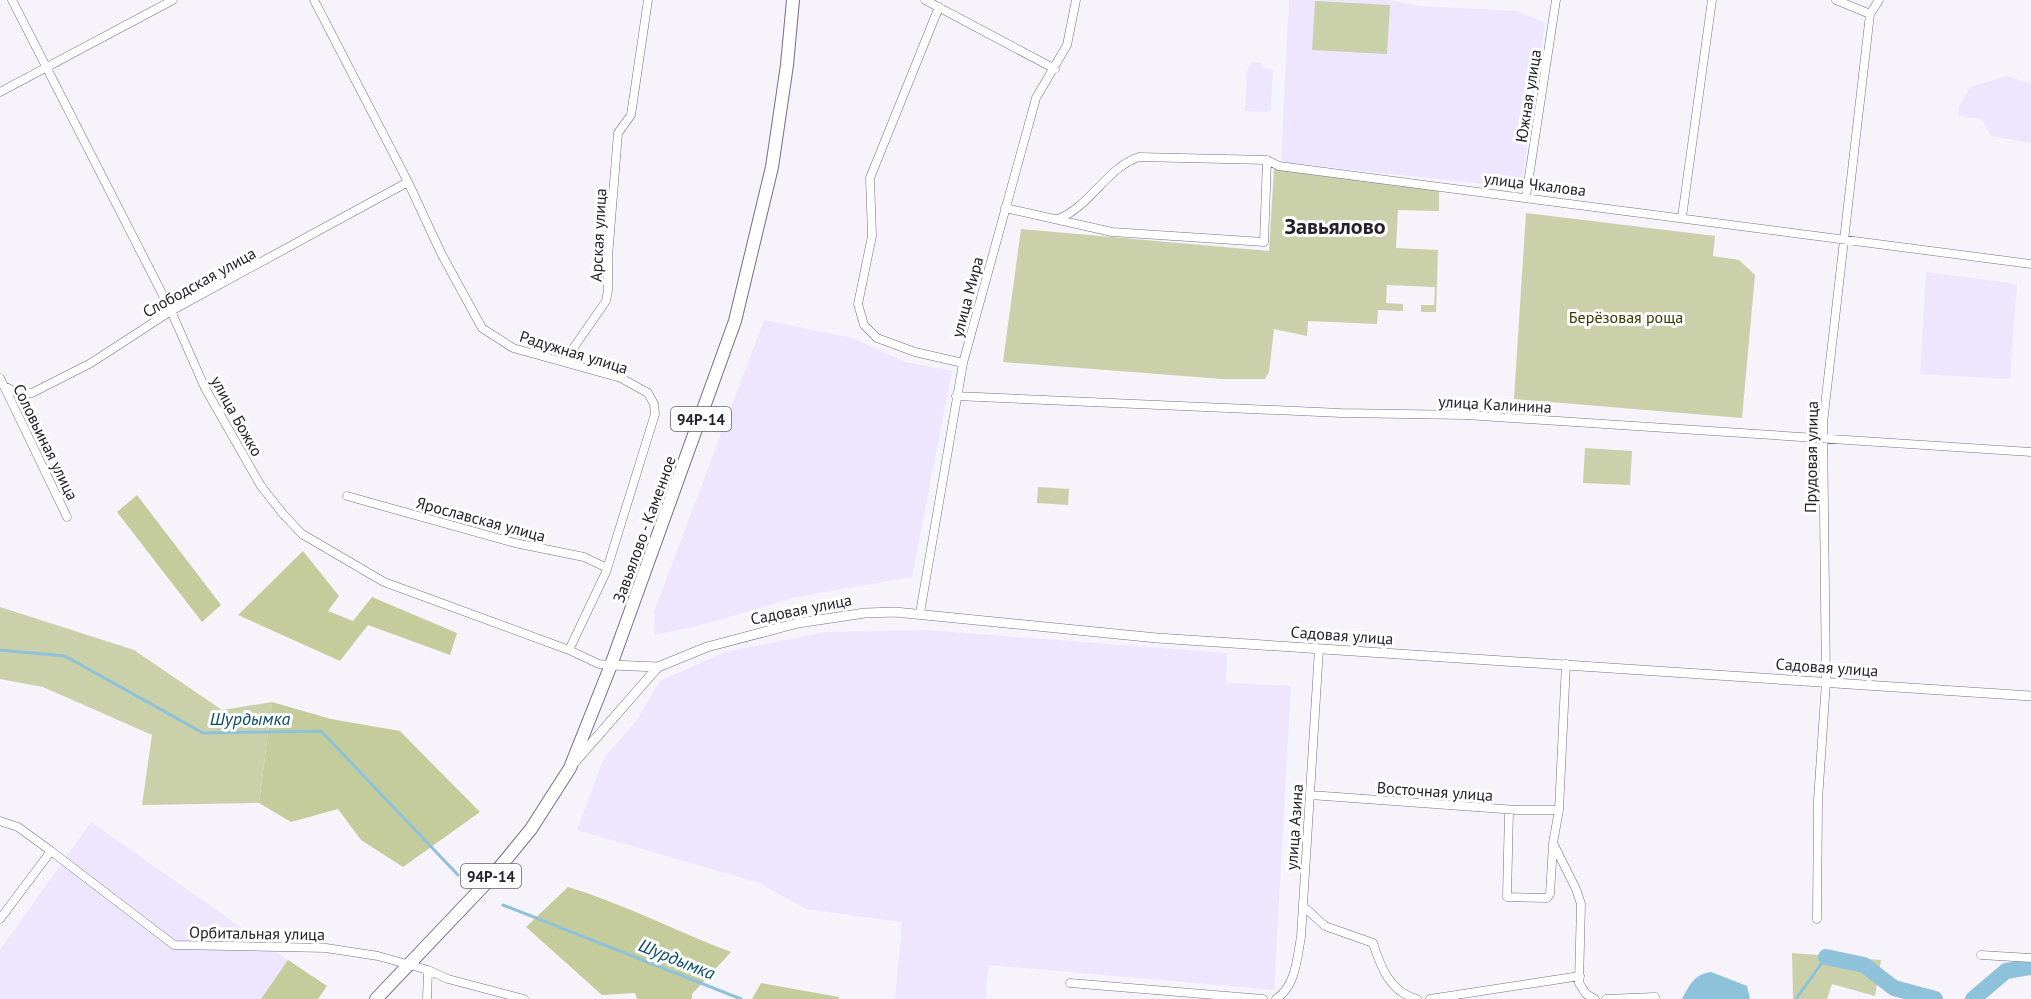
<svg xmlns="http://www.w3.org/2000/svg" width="2031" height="999" font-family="'PT Sans',sans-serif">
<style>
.built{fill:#eee6fe}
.green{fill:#cad0aa}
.forest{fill:#c4cc9c}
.water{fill:#8ec1da}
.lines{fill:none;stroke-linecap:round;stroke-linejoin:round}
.stream{stroke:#8ec1da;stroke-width:3}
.river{stroke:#8ec1da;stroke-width:16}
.minor-casing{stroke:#786e8b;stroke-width:9}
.tertiary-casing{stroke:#786e8b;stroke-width:10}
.primary-casing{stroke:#786e8b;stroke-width:14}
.minor{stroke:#fff;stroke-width:8}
.tertiary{stroke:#fff;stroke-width:9}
.primary{stroke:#fff;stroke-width:12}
.labels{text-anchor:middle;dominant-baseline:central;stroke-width:6;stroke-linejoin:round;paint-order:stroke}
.shield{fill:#fff;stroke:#66636b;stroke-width:1.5}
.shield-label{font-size:15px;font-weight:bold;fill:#24202c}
.street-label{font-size:16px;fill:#24202c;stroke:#fff}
.park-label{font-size:16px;fill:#353a00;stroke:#fff}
.water-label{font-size:18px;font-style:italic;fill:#074c66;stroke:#fff}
.district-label{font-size:22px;font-weight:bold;fill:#24202c;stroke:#fff}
</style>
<rect width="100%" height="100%" fill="#f6f3fa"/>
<!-- built -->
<path class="built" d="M1289,0h100l30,6 98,5 28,12 -24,165 -240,-26z
M1252,62l10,1v4l11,3 -2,40 -3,2 -23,-1 2,-40z
M2007,76l24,8v59l-40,-7 -9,-17 -24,-3 1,-9 11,-20z
M1926,272l91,12 -7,95 -90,-5z
M764,320l88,18 53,24 47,9 -40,206 -116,20 -90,27 -51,11 -1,-23z
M925,630l302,23 -1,30 65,3 -17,304 -285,-25 -4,34h-90l7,-77 -96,-13 -47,-26 -182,-53 27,-72 33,-38 23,-39 65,-29 101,-20z
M91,822l197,138 -27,39h-261v-49z"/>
<!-- green -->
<path class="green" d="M1315,1l75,4 -3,49 -75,-4z
M1274,169l165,20v22l-41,-1 -2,38 42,2 -2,62h-15v-7h13l1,-18 -48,-2 -1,18 17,1v7l-25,-1 -1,14 -69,-3 -1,15 -33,-7 -5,43 -4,7h-43l-219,-17 18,-133 248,22z
M1526,213l189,23 -2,20 26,4 16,15 -13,143 -228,-19z
M1585,448l47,3 -2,34 -47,-2z
M1038,487l31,2 -1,16 -31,-2z
M0,607l134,43 88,60 50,-8 -13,101 -117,2 10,-70 -109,-48 -43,-8z
M1792,953l89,7 -6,36 -43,-12 -5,15h-34z"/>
<!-- forest -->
<path class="forest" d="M137,495l84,110 -19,17 -85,-110z
M303,551l36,45 -11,15 25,10 19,-24 85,36 -7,22 -82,-30 -28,36 -102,-46z
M272,702l59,17 69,12 80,81 -77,55 -42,-27 -23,-31 -47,13 -32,-19z
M568,887c56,17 108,44 163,65l-39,42v5h-55l-2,-6 -33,2 -76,-68z
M288,960l39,26 -9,13h-57z
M761,983l78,14v2h-87z"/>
<!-- water -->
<path class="water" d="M1711,972l36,14 3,13h-68c7,-14 13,-25 29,-27z"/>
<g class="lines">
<!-- stream -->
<path class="stream" d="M0,650l65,6 138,77 118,-2 137,144
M503,905l238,94
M1796,999l30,-42"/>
<!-- river -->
<path class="river" d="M1826,957l38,8 30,23 41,11
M1973,999l33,-28 25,-4"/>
<!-- minor casing -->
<g class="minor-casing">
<path id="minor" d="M12,0l159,311 34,77 56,98 22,28 19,20 82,48 185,68 30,14 12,1
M314,0l94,182 33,71 41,75 31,20 108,30 27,15 6,11 1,10 -49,158 -37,78
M925,0l130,69
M1836,0l34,14
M939,7l-69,171 2,58 -14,68 6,21 13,13 38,14 48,11
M0,92l173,-92
M1526,196l30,-196
M1005,208l107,24 152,10 3,-82
M1682,217l30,-217
M1058,219c33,-13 48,-51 81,-62l128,3 12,6 752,98
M567,363l5,-13 34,-49 2,-11v-33l10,-124 13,-18 17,-115
M0,378l67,139
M4,386l16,8 12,-1 59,-30 80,-52 237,-129
M956,396l385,17 125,2 565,37
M347,496l168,47 69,14 23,11
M920,613l43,-250 73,-265 31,-53 9,-45
M1566,664l-7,146 -6,33 23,46 5,15 -2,79 7,11 9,5
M1310,795l207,15h42
M1509,810l-2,87 40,1 3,-4 3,-49
M0,821l18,6 33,24 123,94 152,3 52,8 50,14 20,9 76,20
M1303,906l22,20 48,17c8,25 17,49 44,56
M0,919l51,-68
M1817,919l1,-119 8,-118 -3,-259 47,-409 9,-14
M1981,955l50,3
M1070,983l193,16
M427,999l1,-29
M1276,999c20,-13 21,-41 25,-62l18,-288
M1430,999l150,-23
M1606,999l49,-2"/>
</g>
<!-- tertiary casing -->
<g class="tertiary-casing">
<path id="tertiary" d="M611,665l47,2 49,-20 91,-24 67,-10 30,-1 262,26 874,58
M575,762l83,-95"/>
</g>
<!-- primary casing -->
<g class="primary-casing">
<path id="primary" d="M376,999l114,-120 41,-50 39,-61 41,-103 124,-344 37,-154 15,-102 6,-65"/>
</g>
<!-- minor -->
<use href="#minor" class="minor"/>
<!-- tertiary -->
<use href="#tertiary" class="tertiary"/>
<!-- primary -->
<use href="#primary" class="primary"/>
</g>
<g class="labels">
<!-- shield labels -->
<g class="shield">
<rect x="671" y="407" width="60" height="24" rx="4.5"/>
<rect x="461" y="864" width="60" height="24" rx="4.5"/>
</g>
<g class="shield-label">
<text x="701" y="419">94Р-14</text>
<text x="491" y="876">94Р-14</text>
</g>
<!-- street labels -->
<g class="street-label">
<text transform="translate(1528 96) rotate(-81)">Южная улица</text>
<text transform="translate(1535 184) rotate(7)">улица Чкалова</text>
<text transform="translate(598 235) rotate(-87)">Арская улица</text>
<text transform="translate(199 282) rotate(-29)">Слободская улица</text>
<text transform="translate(967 297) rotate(-75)">улица Мира</text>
<text transform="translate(574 352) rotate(17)">Радужная улица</text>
<text transform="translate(1495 404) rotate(3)">улица Калинина</text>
<text transform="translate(237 416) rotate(61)">улица Божко</text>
<text transform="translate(46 442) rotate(64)">Соловьиная улица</text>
<text transform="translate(1811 457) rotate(-89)">Прудовая улица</text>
<text transform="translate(481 519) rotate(15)">Ярославская улица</text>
<text transform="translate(644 529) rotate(-70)">Завьялово - Каменное</text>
<text transform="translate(801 609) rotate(-11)">Садовая улица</text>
<text transform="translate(1342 635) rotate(4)">Садовая улица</text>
<text transform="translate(1827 667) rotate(4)">Садовая улица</text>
<text transform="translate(1435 791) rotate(4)">Восточная улица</text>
<text transform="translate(1294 827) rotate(-86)">улица Азина</text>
<text transform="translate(257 933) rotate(1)">Орбитальная улица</text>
</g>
<!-- park labels -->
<g class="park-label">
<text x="1626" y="317">Берёзовая роща</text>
</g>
<!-- water labels -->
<g class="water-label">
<text x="250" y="718">Шурдымка</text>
<text transform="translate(677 959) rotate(22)">Шурдымка</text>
</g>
<!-- district labels -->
<g class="district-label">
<text x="1335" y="226">Завьялово</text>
</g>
</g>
</svg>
